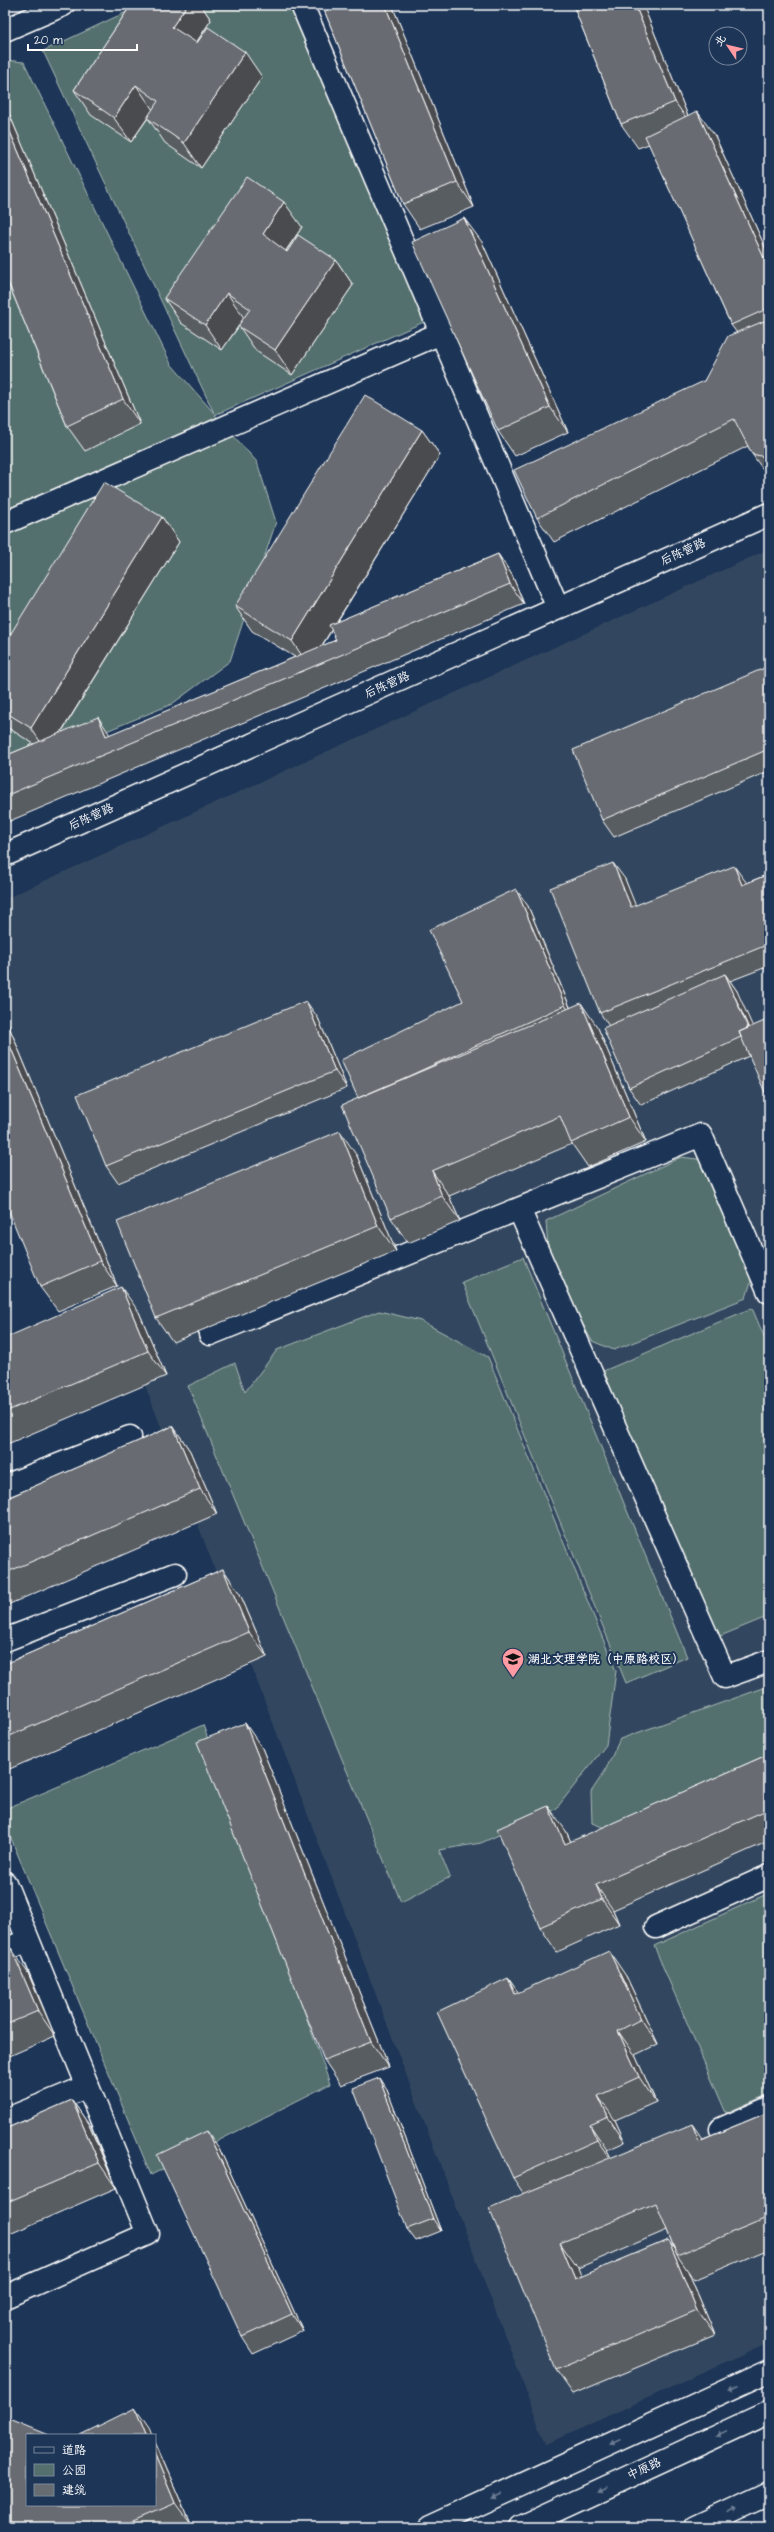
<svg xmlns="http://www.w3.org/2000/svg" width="774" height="2532" font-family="'Architects Daughter','LXGW WenKai TC',sans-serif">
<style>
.built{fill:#33465f}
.green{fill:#53706e;stroke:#a9b8b6}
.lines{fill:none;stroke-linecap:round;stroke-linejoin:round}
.minor-casing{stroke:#fff;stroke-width:25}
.major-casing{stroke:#fff;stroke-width:25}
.minor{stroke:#1d3557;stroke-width:22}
.major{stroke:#1d3557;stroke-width:22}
.wall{fill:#595d62;stroke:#fff;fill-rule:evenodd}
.shaded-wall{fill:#484c50;stroke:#fff}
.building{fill:#676c72;stroke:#fff}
.oneway{fill:#6c7c92}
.labels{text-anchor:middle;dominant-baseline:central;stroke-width:4;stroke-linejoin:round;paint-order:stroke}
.street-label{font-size:12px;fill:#fff;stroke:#1d3557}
.poi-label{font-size:12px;font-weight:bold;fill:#fff;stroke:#1d3557;text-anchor:start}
</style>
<rect width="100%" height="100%" fill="#1d3557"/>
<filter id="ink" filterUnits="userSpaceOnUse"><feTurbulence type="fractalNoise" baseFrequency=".025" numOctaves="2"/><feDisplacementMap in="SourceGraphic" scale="8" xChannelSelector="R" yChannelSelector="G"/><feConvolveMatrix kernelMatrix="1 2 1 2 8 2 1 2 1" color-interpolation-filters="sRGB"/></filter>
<g filter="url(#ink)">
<!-- built -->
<path class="built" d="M769,549v1794l-223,101 -541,-1429v-116z"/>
<!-- green -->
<path class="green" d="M141,5h161l133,312 -220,98 42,47 19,60 -46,139 -58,43 -167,69v-713l19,2 147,302 43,49 -171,-362z
M681,1157l24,3 47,118 -6,20 -132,52 -22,-9 -43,-79 -3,-41z
M523,1257l164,400 -61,26 -164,-401z
M752,1308l17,40v268l-56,23 -112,-267z
M379,1311l42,10 67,36 128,314 -10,74 -50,64 -75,34 -42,7 11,27 -49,25 -213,-516 47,-23 10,29 32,-42z
M769,1686v86l-154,60 -23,-9 -1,-31 14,-21 15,-32z
M203,1725l127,359 -179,91 -146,-351v-15z
M769,1893v201l-43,19 -72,-167z"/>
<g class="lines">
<!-- minor casing -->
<g class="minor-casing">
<path id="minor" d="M302,5l256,603
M5,30l58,-25
M5,523l436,-190
M5,855l764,-341
M519,1209l206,468 44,-16
M210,1334l491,-199 68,157
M5,1486l125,-49
M5,1640l170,-66
M5,1883l143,351 -143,63
M656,1927l113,-51
M5,1950l23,-10
M5,2120l83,-34
M721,2129l48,-21
M429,2527l340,-156"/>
</g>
<!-- major casing -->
<g class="major-casing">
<path id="major" d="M520,2527l249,-115
M696,2527l73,-34"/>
</g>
<!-- minor -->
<use href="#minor" class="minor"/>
<!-- major -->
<use href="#major" class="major"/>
</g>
<!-- wall -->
<path class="wall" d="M131,5h70l10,15 -15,23 66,34 -61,91 -36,-25 -17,-25 -17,24 -40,-27 -17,-25z
M322,5h70l82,202 -54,22 -17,-25z
M573,5h70l45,111 27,20 54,120v222l-17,-24 -4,-8 -194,96 -17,-24 167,-137 33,-48 -6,-8 -82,-181 -11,4 -17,-24z
M5,104l135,320 -55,27 -18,-25 -62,-151z
M302,227l-16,24 1,1 49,8 17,25 -61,90 -36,-24 -17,-25 -17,24 -41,-27 -17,-25z
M482,242l86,190 -53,24 -17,-25z
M422,430l18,25 -103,167 161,-68 14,21 12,29 -519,219v-67l29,-12 -29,-18v-83l157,-126 17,25 -118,191 49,2 185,-78 -43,-26 -17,-25zM332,630l4,10 -14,6z
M769,666v105l-155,66 -12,-17z
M769,874v92l-39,15 7,10 12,65 -108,49 -12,-17 -20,-62 -9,-13 25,-134 10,27 111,-23z
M528,906l42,101 28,21 48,114 -58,25 -16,-23 -123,52 11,25 -52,22 -17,-25 -33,-120 105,-97z
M5,1017l112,269 -59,25 -18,-24z
M318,1018l29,70 -229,95 -12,-17z
M357,1156l39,95 -223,91 -17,-24z
M139,1312l27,64 -161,69v-107z
M173,1426l17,25 27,63 -212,92v-107z
M223,1569l17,25 27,63 -262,114v-107z
M262,1748l127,319 -48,18 -17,-25z
M769,1754v87l-156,69 6,14 -62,28 -17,-25 26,-96 5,11z
M5,1951l23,22 27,63 -50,22z
M626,1976l32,68 -23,11 21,47 -41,18 10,22 -18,8 4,8 92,-19 66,-27v137l-75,31 -6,-9 27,64 -142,59 -17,-24 -32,-176 -11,-16 -5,-200 10,15zM667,2230l8,20 -7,-10 -87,37 -3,-9z
M387,2090l54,141 -25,10 -9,-12z
M72,2100l17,25 27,63 -111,48v-107z
M219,2148l84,183 -50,23 -11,-17z
M155,2442l35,81 -10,4h-175l22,-22z"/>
<!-- shaded-wall -->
<path class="shaded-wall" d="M187,5h14l10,15 -21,32 -18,-25z
M385,5h7l82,202 -17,-25z
M635,5h8l49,121 -17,-24z
M245,52l17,25 -61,91 -17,-25z
M136,85l17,25 -22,32 -17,-24z
M5,104l135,320 -17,-25 -118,-279z
M697,111l18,25 54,120v13z
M284,202l18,25 -22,32 -17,-25z
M464,218l18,24 86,190 -18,-25z
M336,260l17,25 -61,90 -17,-25z
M227,293l17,25 -22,32 -17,-25z
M764,321l5,8v5z
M422,430l18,25 -131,211 -17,-25z
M162,517l17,25 -131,211 -17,-25z
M498,554l14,21 12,29 -14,-20z
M98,717l14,21 -6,-2z
M613,863l12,16 18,45 -12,-17z
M734,866l12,16 8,20 -12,-17z
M516,889l12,17 48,116 -11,-17z
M725,974l12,17 26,59 -12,-17z
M306,1001l12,17 29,70 -12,-17z
M581,1003l17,25 48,114 -17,-25z
M5,1017l112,269 -17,-25 -95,-227z
M340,1131l17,25 39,95 -18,-25z
M432,1171l17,25 11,25 -18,-25z
M121,1287l18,25 27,64 -18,-25z
M173,1426l17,25 27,63 -17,-25z
M223,1569l17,25 27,63 -18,-25z
M245,1723l17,25 127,319 -18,-25z
M548,1806l18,25 17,38 -18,-25z
M596,1885l17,25 6,14 -17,-25z
M11,1948l17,25 27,63 -17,-25z
M609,1951l17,25 32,68 -17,-25z
M508,1978l18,25 -11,-9z
M618,2031l17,24 21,47 -17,-25z
M379,2078l8,12 54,141 -8,-12z
M598,2096l17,24 10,22 -17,-25z
M72,2100l17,25 27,63 -17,-25z
M692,2124l18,25 -11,-8z
M590,2125l17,25 7,14 -17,-24z
M207,2131l12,17 84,183 -11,-17z
M668,2240l10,15h-1l11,16 27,64 -18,-25z
M560,2243l18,25 15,36 -18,-25z
M135,2408l14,20 3,7h-6z
M155,2442l35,81 -15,-20 -20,-48z"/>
<!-- building -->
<path class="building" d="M131,5h56l-15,22 25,16 11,-16 37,25 -61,91 -37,-25 11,-17 -22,-16 -22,33 -40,-28z
M322,5h63l72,177 -54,22z
M573,5h62l40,97 -54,22z
M697,111l72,158v39l-38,17 -86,-189z
M5,120l118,279 -56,27 -62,-151z
M247,177l37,25 -21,32 24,18 11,-17 38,25 -61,90 -37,-24 12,-17 -23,-16 -22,32 -41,-27z
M464,218l86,189 -52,24 -86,-189z
M764,321l5,13v124l-17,-4 -18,-35 -197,99 -23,-48 190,-89 24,-45z
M365,395l57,35 -130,211 -57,-35z
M104,482l58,35 -131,211 -26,-16v-69z
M498,554l12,30 -505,212v-40l93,-39 8,19 230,-96 -7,-15z
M769,666v83l-167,71 -29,-70z
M613,863l18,44 103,-41 8,19 27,-11v70l-169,69 -50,-125z
M516,889l49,116 -156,71 -51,22 -17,-38 122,-59 -34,-71z
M725,974l23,54 -9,4 2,5 -112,51 -26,-60z
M306,1001l29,70 -229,95 -29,-71z
M581,1003l48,114 -58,26 -11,-27 -128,55 10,25 -51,22 -49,-113z
M769,1019v83l-30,-70z
M5,1034l95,227 -60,26 -35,-85z
M340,1131l38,95 -222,92 -39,-96z
M121,1287l27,64 -143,61v-74z
M173,1426l27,63 -195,84v-74z
M223,1569l26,63 -244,106v-74z
M245,1723l126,319 -47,18 -127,-318z
M769,1754v55l-173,76 6,14 -62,28 -43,-98 51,-23 17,38z
M11,1948l27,63 -33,14v-74z
M609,1951l32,68 -23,12 21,46 -41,19 10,21 -18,8 7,15 -84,38 -76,-166 71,-34 7,16z
M379,2078l54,141 -26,10 -54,-141z
M72,2100l27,63 -94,40v-74z
M769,2112v105l-92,38 -21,-52 -96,40 15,36 93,-39 29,70 -141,60 -67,-162 203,-84 7,17z
M207,2131l85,183 -50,23 -85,-182z
M135,2408l11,27h-66z
M5,2417l44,18h-22v70h128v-50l20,48 -56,24h-114z"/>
<!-- one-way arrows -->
<defs><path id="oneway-solid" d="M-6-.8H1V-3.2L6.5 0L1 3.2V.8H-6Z"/></defs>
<g class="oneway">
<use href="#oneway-solid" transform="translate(734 2387) rotate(155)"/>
<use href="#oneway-solid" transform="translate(721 2434) rotate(155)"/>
<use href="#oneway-solid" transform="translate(615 2442) rotate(155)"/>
<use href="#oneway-solid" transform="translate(603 2489) rotate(155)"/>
<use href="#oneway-solid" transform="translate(497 2496) rotate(155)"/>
<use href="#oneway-solid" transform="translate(732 2511) rotate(-25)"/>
</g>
</g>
<!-- icons -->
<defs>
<g id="university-pin" transform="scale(1.15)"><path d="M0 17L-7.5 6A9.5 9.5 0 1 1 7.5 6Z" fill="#ff9aa2" stroke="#1d3557"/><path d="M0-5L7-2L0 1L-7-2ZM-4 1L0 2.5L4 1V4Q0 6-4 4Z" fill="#111"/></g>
</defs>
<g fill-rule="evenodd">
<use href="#university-pin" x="513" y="1659"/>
</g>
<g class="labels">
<!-- street labels -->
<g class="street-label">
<text transform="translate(683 552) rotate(-24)">后陈营路</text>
<text transform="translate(387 685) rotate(-24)">后陈营路</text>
<text transform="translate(91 817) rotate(-24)">后陈营路</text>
<text transform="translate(644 2469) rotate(-25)">中原路</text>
</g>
<!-- poi labels -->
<g class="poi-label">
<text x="528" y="1659">湖北文理学院（中原路校区）</text>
</g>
</g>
<!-- margin -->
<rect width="774" height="2532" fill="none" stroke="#1d3557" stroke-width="20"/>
<rect x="10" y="10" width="754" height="2512" fill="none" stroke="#fff" stroke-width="1.5" filter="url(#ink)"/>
<!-- legend -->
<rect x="26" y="2434" width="130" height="72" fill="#1d3557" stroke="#77869a"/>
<rect x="34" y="2447" width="20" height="6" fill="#1d3557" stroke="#77869a"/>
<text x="62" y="2454" font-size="12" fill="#ffffff">道路</text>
<rect x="34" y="2464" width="20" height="12" fill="#53706e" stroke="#77869a"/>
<text x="62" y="2474" font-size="12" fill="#ffffff">公园</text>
<rect x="34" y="2484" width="20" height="12" fill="#676c72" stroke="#77869a"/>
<text x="62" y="2494" font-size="12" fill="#ffffff">建筑</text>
<!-- north arrow -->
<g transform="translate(728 46) rotate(305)"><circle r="19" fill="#1d3557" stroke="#77869a"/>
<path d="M0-3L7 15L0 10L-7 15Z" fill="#ff9aa2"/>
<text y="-6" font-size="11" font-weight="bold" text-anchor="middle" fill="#ffffff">北</text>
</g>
<!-- scale -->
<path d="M28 44v6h109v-6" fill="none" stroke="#ffffff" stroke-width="2"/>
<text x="34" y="44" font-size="12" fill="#ffffff" stroke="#1d3557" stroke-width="3" paint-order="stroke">20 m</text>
</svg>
